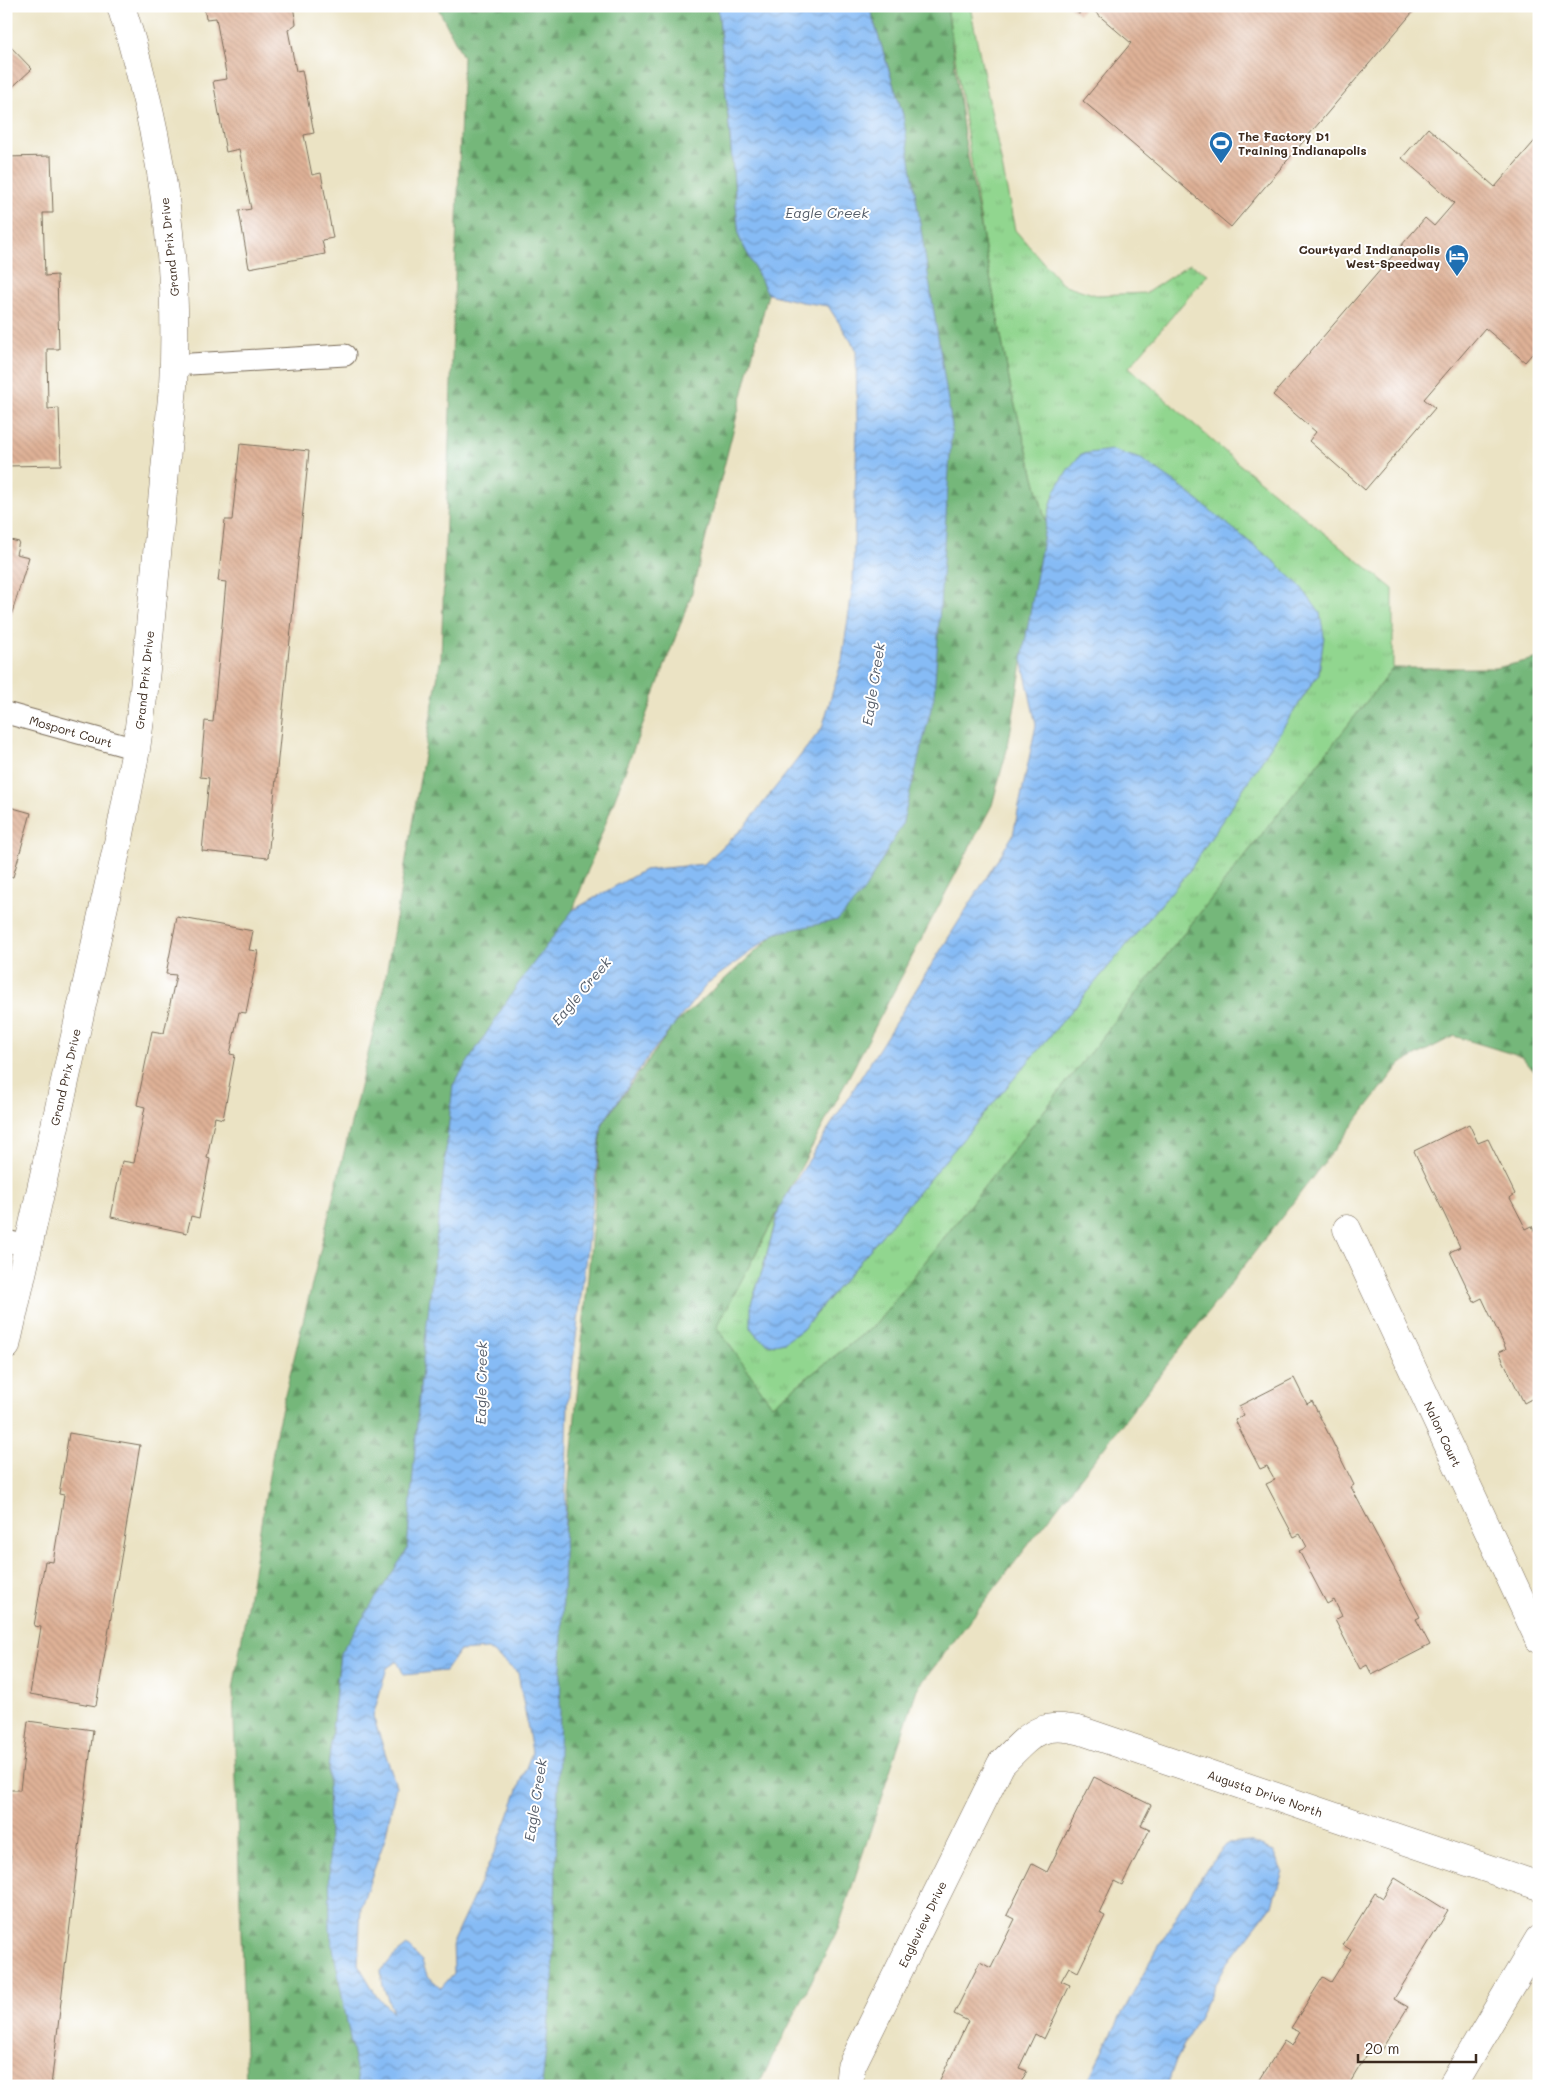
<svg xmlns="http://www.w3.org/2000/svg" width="1545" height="2092" font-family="Mali,sans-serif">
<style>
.grass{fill:url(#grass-tufts);stroke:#668056}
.forest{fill:url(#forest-firs);stroke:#58704c}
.water{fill:url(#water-waves);stroke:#60728a;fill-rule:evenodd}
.building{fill:url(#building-back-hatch)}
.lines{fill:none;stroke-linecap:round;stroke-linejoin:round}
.lane-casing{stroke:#796b58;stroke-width:23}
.street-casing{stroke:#796b58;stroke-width:29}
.lane{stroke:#fff;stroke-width:21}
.street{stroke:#fff;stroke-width:28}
.labels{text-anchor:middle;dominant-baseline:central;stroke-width:4;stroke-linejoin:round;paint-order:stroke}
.poi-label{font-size:12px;font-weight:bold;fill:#3b2a1e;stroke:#fff;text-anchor:start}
.street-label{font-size:12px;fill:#3b2a1e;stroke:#fff}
.water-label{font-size:14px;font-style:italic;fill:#555d69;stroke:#fff}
</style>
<defs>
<pattern id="grass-tufts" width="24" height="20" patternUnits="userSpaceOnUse" patternTransform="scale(1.25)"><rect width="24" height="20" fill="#91d68f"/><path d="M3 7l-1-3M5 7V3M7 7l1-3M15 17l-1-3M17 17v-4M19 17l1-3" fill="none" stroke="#7eb87b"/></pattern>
<pattern id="forest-firs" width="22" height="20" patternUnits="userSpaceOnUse" patternTransform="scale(1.25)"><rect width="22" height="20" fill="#74b77a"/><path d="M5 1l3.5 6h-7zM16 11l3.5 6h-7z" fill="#609563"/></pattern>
<pattern id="water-waves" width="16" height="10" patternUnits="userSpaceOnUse" patternTransform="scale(1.25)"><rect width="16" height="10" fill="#86bbf5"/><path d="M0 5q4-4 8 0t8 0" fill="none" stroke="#6f98c6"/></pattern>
<pattern id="building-back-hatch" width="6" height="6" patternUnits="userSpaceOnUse" patternTransform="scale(1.25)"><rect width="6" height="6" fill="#deb196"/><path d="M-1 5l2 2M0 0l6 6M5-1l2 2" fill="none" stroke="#bf9881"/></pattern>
</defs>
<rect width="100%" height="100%" fill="#fff"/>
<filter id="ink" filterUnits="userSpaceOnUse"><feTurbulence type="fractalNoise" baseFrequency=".02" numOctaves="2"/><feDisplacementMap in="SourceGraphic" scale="10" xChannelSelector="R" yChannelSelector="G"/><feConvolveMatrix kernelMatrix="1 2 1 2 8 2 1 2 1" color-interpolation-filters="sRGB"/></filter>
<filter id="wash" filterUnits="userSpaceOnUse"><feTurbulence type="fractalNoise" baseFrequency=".0096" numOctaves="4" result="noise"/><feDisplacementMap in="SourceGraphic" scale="20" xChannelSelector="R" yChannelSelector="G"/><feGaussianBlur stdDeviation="1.12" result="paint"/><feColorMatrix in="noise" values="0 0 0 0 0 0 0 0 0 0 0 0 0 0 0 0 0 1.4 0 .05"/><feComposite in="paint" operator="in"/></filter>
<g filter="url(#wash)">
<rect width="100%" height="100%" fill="#ebe3c4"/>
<!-- grass -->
<path class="grass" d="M947,6h23l45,224 47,54 34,11 50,-2 44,-29 18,10 -79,93 109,96 155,126v79l-517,656 -104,81 -56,-78 62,-115 -16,59 -11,33 51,26 387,-459 130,-198 -264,-182 -9,31 -35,-132 -27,-147z"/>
<!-- forest -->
<path class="forest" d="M437,6h281l21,231 29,57 -77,302 -118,314 -120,175 -47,478 -66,90 -12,117 31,316h-113l-13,-396 44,-262 106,-436 58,-335 22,-600z
M869,6h78l17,129 47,255 35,132 -38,224 -16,59 -275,522 55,78 104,-81 517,-656h103l43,-10v419l-17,-20 -68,-21 -54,28 -483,625 -79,240 -80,157h-224l23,-293 7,-257 38,-412 72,-99 102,-92 86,-39 41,-779z"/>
<!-- water -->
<path class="water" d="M718,6h151l34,109 49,311 -18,271 -32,128 -40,69 -24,26 -62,13 -68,50 -59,73 -47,68 -34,279 -15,578 -11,105h-183l-29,-154 -2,-162 12,-117 67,-103 12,-153 34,-312 65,-101 55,-74 71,-40 60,-6 41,-38 77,-98 20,-68 11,-76 4,-159 -1,-76 -28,-43 -26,-4 -34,-8 -29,-57zM488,1649l30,24 14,79 -36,97 -43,92 1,32 -13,15 -14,-13 -5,-14 -15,-15 -14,11 -12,14 2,15 10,27 -16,-17 -19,-32 3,-58 24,-67 11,-53 -23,-70 14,-48 10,-7 7,14 41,-4 14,-20z
M1112,450l29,9 35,24 100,80 25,24 19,26 4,23 -5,37 -130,198 -387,459 -17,12 -15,3 -13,-9 -6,-8v-24l12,-36 17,-62 233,-371 23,-110 -14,-66 24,-137 9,-31 12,-20 14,-17z
M1248,1841l26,10 9,20 -11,34 -47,61 -49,94 -9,26h-82c28,-55 55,-109 87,-162 17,-28 33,-57 56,-81z"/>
<g id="blocks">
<!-- building -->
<path class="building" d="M204,6h89l3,18 -8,6 8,41 6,-1 12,63 -10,2 8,40 9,-2 12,65 -11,2 3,14 -76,14 -10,-57 12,-2 -12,-60 -13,3 -13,-71 14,-2 -11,-61 -10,1z
M1069,6h17l-7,8z
M1088,6h330l-187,221 -148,-126 48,-58z
M6,35l5,5 -4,3 25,26 -26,24z
M1428,128l67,59 44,-51v210l-14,16 -40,-34 -61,71 11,9 -70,82 -56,-49 7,-9 -43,-37 152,-177 9,8 20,-23 -52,-45z
M51,156l2,57h-10l2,63 12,-1 2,74h-12l1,60 11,-1 2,57 -55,1v-309z
M240,444l69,7 -41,407 -66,-7 7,-73 -9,-1 5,-56 8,1 13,-140 -8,-1 7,-61h7z
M6,539l13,3 -3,12 13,3 -18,59 -5,-2z
M6,806l25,7 -18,64 -7,-2z
M177,917l76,14 -4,19 9,1 -12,62 -7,-1 -9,42 5,1 -12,64 -8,-2 -8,41 3,1 -11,59 -8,-2 -4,17 -76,-16 11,-56 12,2 11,-56 -8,-2 15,-74 12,2 12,-58 -10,-1z
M1469,1124l9,19 10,-4 27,55 -5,4 16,31 6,-3 7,14v155l-15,8 -25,-51 7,-3 -24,-51 -8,4 -24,-50 10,-5 -46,-96z
M1294,1378l13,26 5,-3 42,84 -3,2 69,130 -4,2 14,26 -58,30 -5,-10 -7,4 -25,-49 7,-4 -8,-16 -7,4 -28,-53 8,-4 -7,-13 -6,3 -28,-53 9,-4 -8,-14 -7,3 -25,-49 9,-5 -5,-9z
M69,1433l71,12 -44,261 -66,-12 11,-67 -7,-1 11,-65 8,1 11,-67 -5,-1z
M28,1721l65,9 -42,356h-45v-196l5,-35 -5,-1v-24l3,-40h11z
M1094,1777l57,28 -10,20 9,4 -28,56 -8,-4 -15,32 6,3 -27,56 -9,-5 -8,14 9,4 -26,54 -9,-5 -16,34 8,3 -8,15h-82l31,-65 -14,-7 26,-52 11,6 24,-49 -8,-4 25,-51 15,8z
M1395,1878l53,33 -54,88 14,8 -30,48 -9,-4 -21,35h-92l28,-45 8,5 8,-14 -9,-4 32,-51 8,5 20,-32 -8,-5 32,-52 8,5z"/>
</g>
</g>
<g filter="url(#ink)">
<use href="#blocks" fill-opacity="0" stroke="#796b58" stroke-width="1"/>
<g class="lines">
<!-- lane casing -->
<g class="lane-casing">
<path id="lane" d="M174,365l171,-10
M6,713l130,36
M6,1241l22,5"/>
</g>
<!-- street casing -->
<g class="street-casing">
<path id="street" d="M1347,1229l192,410
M6,1346l114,-512 16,-85 8,-59 29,-303c7,-129 -13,-258 -52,-381
M849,2086l2,-19 150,-303c29,-28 37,-44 81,-33l457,155
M1452,2086l87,-147"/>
</g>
<!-- lane -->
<use href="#lane" class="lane"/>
<!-- street -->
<use href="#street" class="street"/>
</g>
</g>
<!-- icons -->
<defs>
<g id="stadium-pin" transform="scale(1.25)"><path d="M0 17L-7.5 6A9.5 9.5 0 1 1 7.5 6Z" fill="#1f6fb2" stroke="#fff"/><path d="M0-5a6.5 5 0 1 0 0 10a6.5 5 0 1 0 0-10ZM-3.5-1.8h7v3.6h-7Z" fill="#fff"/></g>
<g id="hotel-pin" transform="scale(1.25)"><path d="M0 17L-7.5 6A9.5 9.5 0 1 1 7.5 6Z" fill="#1f6fb2" stroke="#fff"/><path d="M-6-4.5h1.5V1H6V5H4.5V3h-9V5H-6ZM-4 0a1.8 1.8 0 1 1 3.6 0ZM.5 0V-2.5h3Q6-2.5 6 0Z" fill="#fff"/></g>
</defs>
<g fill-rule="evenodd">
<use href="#stadium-pin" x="1221" y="143"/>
<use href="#hotel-pin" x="1457" y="256"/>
</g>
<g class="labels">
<!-- poi labels -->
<g class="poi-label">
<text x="1238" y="136">The Factory D1<tspan x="1238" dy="14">Training Indianapolis</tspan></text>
<text x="1440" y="249" text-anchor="end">Courtyard Indianapolis<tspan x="1440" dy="14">West-Speedway</tspan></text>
</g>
<!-- street labels -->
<g class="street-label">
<text transform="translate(169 247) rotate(-96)">Grand Prix Drive</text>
<text transform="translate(144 680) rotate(-84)">Grand Prix Drive</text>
<text transform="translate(71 731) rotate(16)">Mosport Court</text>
<text transform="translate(65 1077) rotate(-77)">Grand Prix Drive</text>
<text transform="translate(1443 1434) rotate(65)">Nalon Court</text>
<text transform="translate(1265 1793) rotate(19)">Augusta Drive North</text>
<text transform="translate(922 1924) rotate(-64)">Eagleview Drive</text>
</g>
<!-- water labels -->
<g class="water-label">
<text x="827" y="212">Eagle Creek</text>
<text transform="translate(873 684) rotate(-81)">Eagle Creek</text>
<text transform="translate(581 991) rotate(-50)">Eagle Creek</text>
<text transform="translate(481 1383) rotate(-89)">Eagle Creek</text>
<text transform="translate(535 1800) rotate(-81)">Eagle Creek</text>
</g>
</g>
<!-- margin -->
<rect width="1545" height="2092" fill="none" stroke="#fff" stroke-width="25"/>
<!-- scale -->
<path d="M1358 2054v8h118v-8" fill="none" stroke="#3b2a1e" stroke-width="2.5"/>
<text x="1365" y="2054" font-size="15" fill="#3b2a1e" stroke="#ffffff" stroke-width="4" paint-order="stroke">20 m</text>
</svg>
